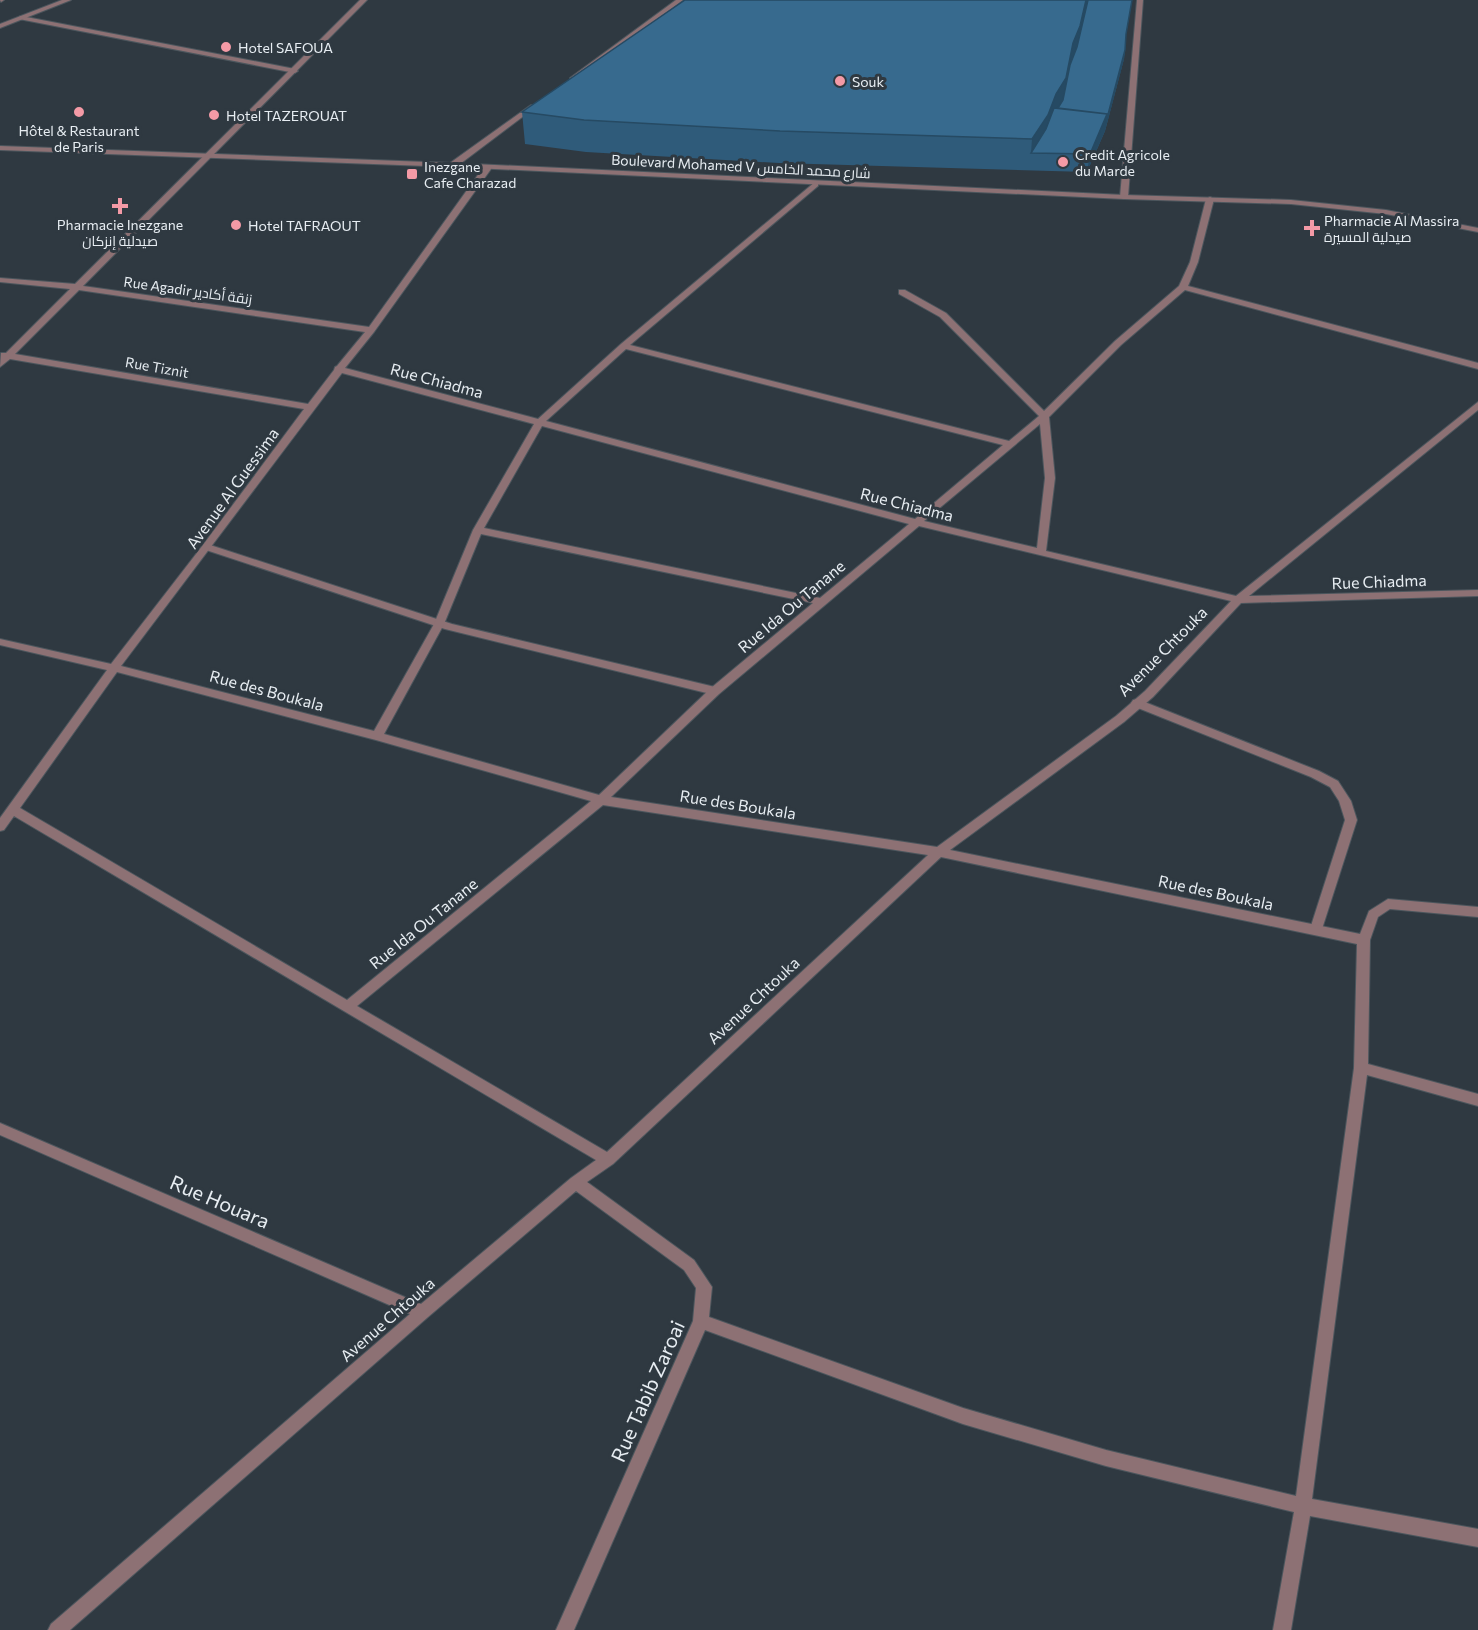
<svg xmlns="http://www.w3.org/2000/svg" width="1478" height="1630" font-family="Commissioner,Cairo,sans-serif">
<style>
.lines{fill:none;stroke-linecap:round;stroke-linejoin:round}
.service-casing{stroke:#4c565d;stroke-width:2}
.pedestrian-casing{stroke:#4c565d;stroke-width:2}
.minor-casing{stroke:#4c565d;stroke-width:2}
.tertiary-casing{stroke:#4c565d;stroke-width:2}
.service{fill:#8d7174;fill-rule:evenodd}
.pedestrian{fill:#8d7174;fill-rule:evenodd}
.minor{fill:#8d7174;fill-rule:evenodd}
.tertiary{fill:#8d7174;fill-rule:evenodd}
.wall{fill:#2f5b7a}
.shaded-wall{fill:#264a63}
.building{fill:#376a8e;stroke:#264a63;stroke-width:1.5}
.poi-dot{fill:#f49aa6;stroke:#2f3941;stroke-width:2}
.labels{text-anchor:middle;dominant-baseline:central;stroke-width:6;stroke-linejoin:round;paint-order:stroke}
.far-poi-label{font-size:14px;fill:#e7edf2;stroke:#2f3941;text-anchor:start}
.far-street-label{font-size:14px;fill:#e7edf2;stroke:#2f3941}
.street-label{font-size:16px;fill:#e7edf2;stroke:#2f3941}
.near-street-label{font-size:20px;fill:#e7edf2;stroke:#2f3941}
</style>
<rect width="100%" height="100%" fill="#2f3941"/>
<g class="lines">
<!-- service casing -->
<g class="service-casing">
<path id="service" d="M1137,699l182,72 19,10 13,20 6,19 -36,112h-10l-1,-3 35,-109 -6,-19 -9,-14 -19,-10 -178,-71 -2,-3 2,-3z"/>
</g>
<!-- pedestrian casing -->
<g class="pedestrian-casing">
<path id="pedestrian" d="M21,16l274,53 3,2 -3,2 -276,-54v-2z
M207,544l245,80 263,63 6,4 -6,4 -270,-66 -242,-80v-4z"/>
</g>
<!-- minor casing -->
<g class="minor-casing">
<path id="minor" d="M0,0h4l-3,2z
M62,0h9l-71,28v-4z
M360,0h7l-284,286 286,41 116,-162h6v4l-117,163 -29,36 193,51 83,-75 194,-162h3v4l-188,159 379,96 30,-25 -99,-99 -41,-23v-4h6l41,23 98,98 71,-70 64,-55 11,-24 16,-63 4,-2 4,2 -16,63 -10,24 290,77v6l-293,-79 -64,55 -72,72 6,61 -9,73 190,45 242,-194v8l-229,186 229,-6v6l-237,7 -88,94 -29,25 -174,128 410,84 9,-23 19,-12 90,8v10l-88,-8 -12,8 -8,23 -2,124 110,30v12l-111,-31 -55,424 166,30v18l-168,-31 -19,114h-18l21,-118 -188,-46 -143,-42 -258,-94 -131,300h-18l137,-309 3,-33 -12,-18 -108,-79 -148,126 -358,313h-22l3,-6 359,-310 -410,-179v-12l421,181 150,-126 25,-18 -582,-344 -10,14 -4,1v-13l107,-148 -107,-25v-6l111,25 92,-119 101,-136 -294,-50 -10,8 1,-14h5l64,-64 -70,-7v-4l75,6zM79,290l286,42 -28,34 -2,1 -1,3 -26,34 -293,-50zM626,349l377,96 -88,74 -369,-98zM342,373l192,51 -61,106 -39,94 -60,107 -253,-65zM1040,424l5,54 -8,70 -113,-27zM542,426l367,98 -89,74 -336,-70zM919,526l312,75 -86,90 -29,25 -179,131 -326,-50 108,-103zM481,534l332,69 -102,85 -112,107 -215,-61 60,-110zM117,672l259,68 215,61 -244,199 -327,-192zM603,805l325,50 -321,297 -250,-146zM941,857l416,87 -3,124 -58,428 -190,-46 -143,-42 -254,-91 3,-30 -18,-27 -107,-78 26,-18z
M676,0h7l-109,80h-4v-2z
M1137,0h6l-15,197 -4,2 -4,-2z
M531,105l6,1 -81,61h-6v-4z"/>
</g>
<!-- tertiary casing -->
<g class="tertiary-casing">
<path id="tertiary" d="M0,146l453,17 671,32 167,5 95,10 92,18v4l-92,-18 -95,-10 -167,-5 -671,-32 -453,-17z"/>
</g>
<!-- service -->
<use href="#service" class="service"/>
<!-- pedestrian -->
<use href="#pedestrian" class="pedestrian"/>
<!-- minor -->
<use href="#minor" class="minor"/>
<!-- tertiary -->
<use href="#tertiary" class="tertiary"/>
</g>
<!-- wall -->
<path class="wall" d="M1126,36l-1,14 -1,9 -19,72 -18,41 -308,-9 -193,-11 -61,-8 -3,-32z"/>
<!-- shaded-wall -->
<path class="shaded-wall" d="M1086,0h2l-26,109 -31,44 1,-14 41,-96z
M1125,50l-1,9 -19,72 1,-9z
M1107,114l-2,17 -18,41 3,-18z"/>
<!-- building -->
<path class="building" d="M685,0h401l-6,26 -7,17 -7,35 -10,16 -8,21 -16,24 -252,-8 -196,-11 -62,-8z
M1088,0h44l-6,34 -1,16 -19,72 1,-8 -49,-6 5,-8 7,-35 7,-18z
M1054,108l53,6 -17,40 -59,-1 15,-24z"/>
<!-- markers -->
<g class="poi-dot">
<circle cx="226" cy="47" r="6"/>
<circle cx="840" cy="81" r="6"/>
<circle cx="79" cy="112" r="6"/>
<circle cx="214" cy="115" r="6"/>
<circle cx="1063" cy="162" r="6"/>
<rect x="406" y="168" width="12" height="12" rx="3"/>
<path d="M117 197h6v6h6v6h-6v6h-6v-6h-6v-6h6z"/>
<circle cx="236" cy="225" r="6"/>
<path d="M1309 219h6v6h6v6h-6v6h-6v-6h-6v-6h6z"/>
</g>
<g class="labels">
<!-- far-poi labels -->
<g class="far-poi-label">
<text x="238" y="47">Hotel SAFOUA</text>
<text x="852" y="81">Souk</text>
<text x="226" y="115">Hotel TAZEROUAT</text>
<text x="79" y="130" text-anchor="middle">Hôtel &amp; Restaurant<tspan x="79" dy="16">de Paris</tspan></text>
<text x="1075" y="154">Credit Agricole<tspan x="1075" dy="16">du Marde</tspan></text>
<text x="424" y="166">Inezgane<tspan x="424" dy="16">Cafe Charazad</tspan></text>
<text x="1324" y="220">Pharmacie Al Massira<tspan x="1324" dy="16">صيدلية المسيرة</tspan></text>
<text x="120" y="224" text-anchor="middle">Pharmacie Inezgane<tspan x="120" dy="16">صيدلية إنزكان</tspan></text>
<text x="248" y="225">Hotel TAFRAOUT</text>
</g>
<!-- far-street labels -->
<g class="far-street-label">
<text transform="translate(741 166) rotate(3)">Boulevard Mohamed V شارع محمد الخامس</text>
<text transform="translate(188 290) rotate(8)">Rue Agadir زنقة أكادير</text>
<text transform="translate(157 367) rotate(10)">Rue Tiznit</text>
</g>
<!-- street labels -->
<g class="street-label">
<text transform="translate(437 380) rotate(15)">Rue Chiadma</text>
<text transform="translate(232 488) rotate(-54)">Avenue Al Guessima</text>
<text transform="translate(907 504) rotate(14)">Rue Chiadma</text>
<text transform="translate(1379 581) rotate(-2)">Rue Chiadma</text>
<text transform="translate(791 606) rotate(-40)">Rue Ida Ou Tanane</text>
<text transform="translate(1162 651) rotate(-45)">Avenue Chtouka</text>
<text transform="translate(267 690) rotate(15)">Rue des Boukala</text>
<text transform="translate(738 804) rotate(9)">Rue des Boukala</text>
<text transform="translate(1216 892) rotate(12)">Rue des Boukala</text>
<text transform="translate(423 923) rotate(-39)">Rue Ida Ou Tanane</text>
<text transform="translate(753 1000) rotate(-43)">Avenue Chtouka</text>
<text transform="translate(387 1319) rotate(-41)">Avenue Chtouka</text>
</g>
<!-- near-street labels -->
<g class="near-street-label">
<text transform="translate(220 1201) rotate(23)">Rue Houara</text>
<text transform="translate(647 1391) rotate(-66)">Rue Tabib Zaroai</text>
</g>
</g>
</svg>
